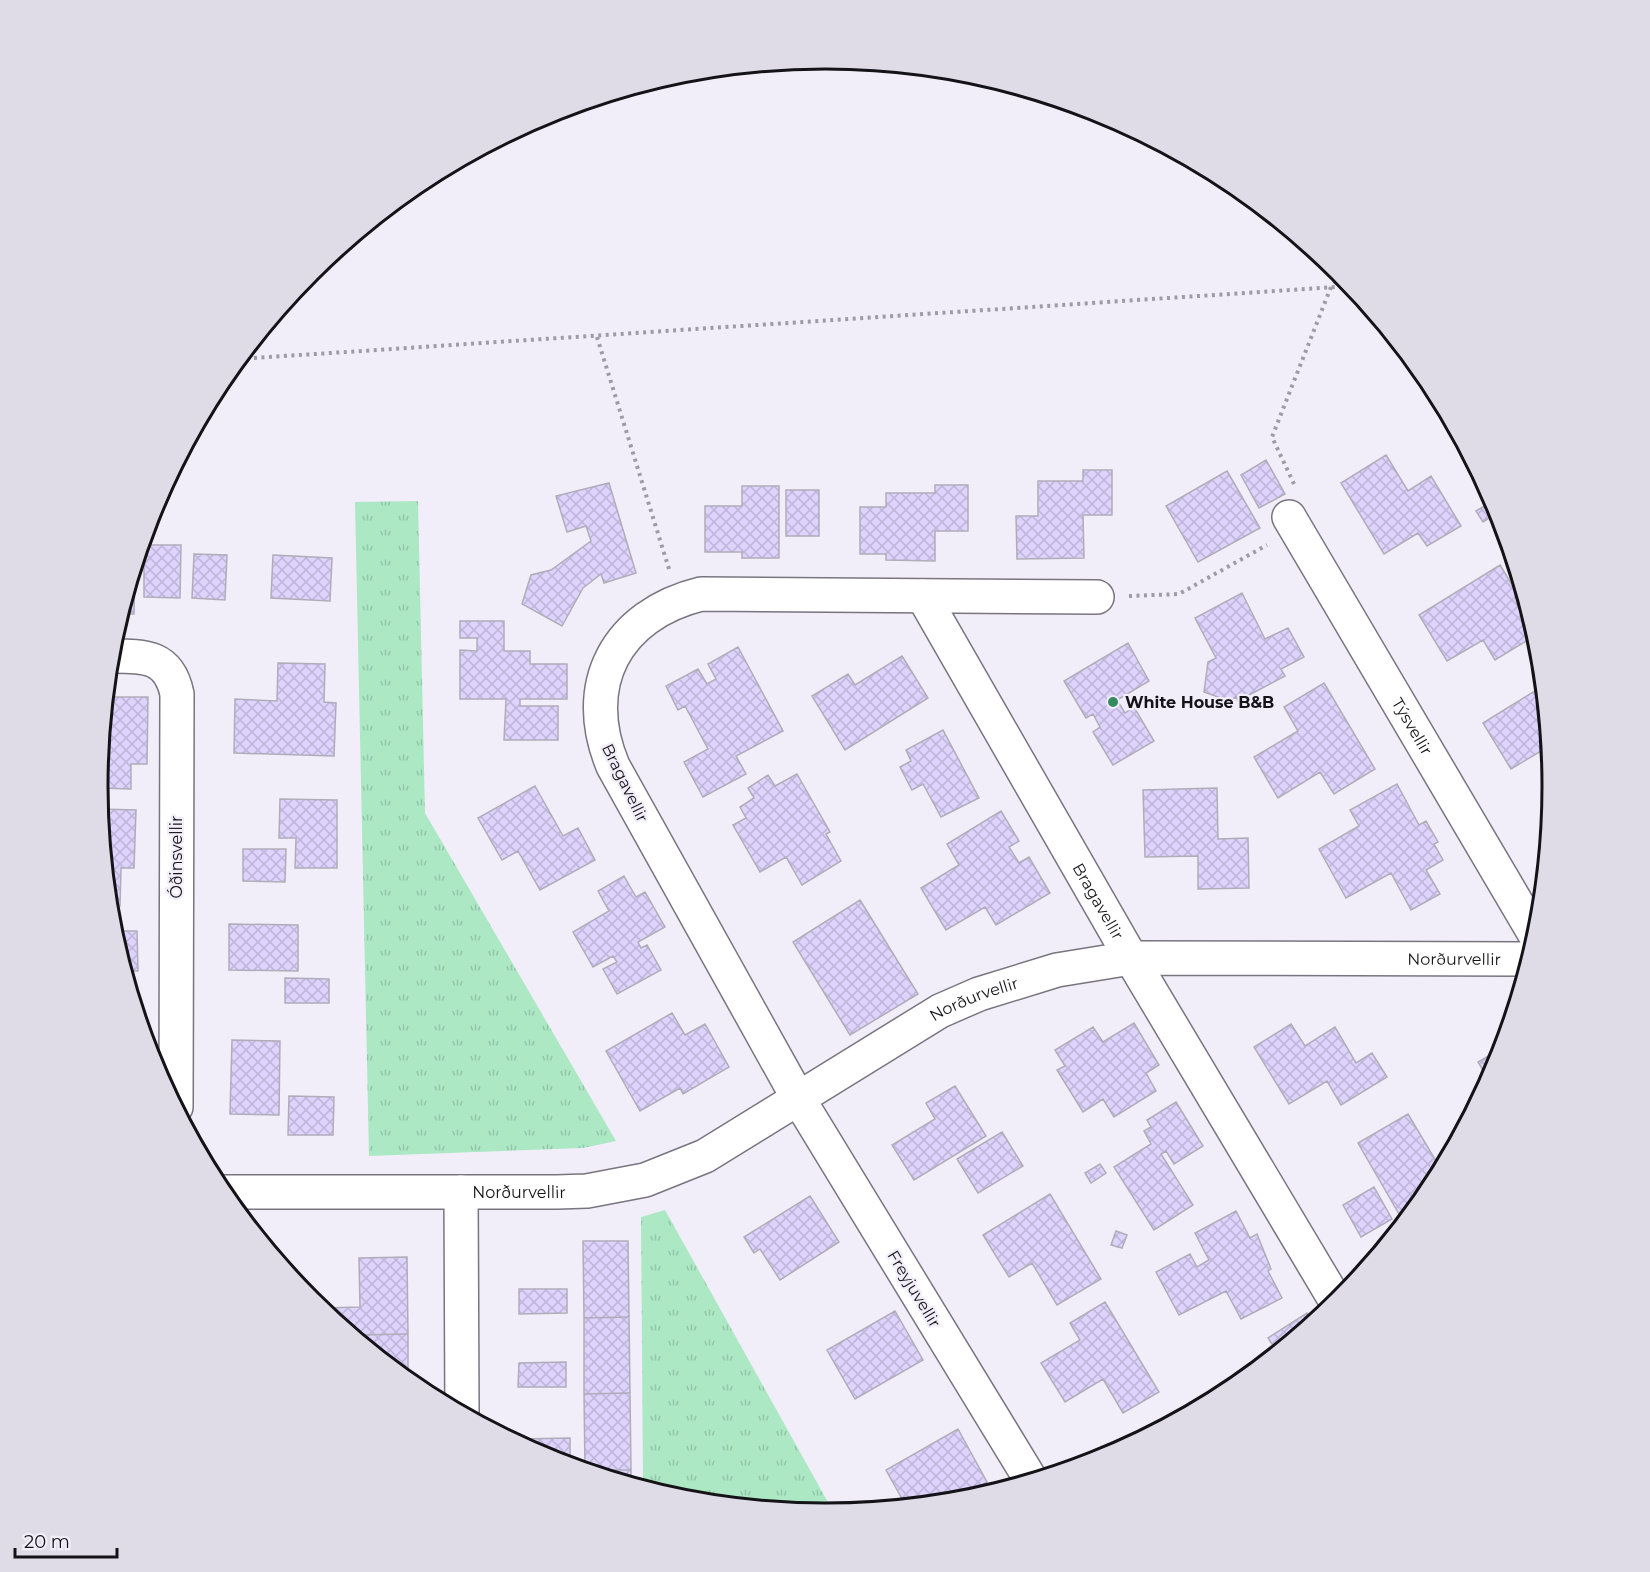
<svg xmlns="http://www.w3.org/2000/svg" width="1650" height="1572" font-family="Montserrat,sans-serif">
<style>
.grass{fill:url(#grass-tufts)}
.building{fill:url(#building-cross-hatch);stroke:#b0adb8;stroke-width:1.5}
.lines{fill:none;stroke-linecap:round;stroke-linejoin:round}
.minor-casing{stroke:#78757f;stroke-width:36}
.path{stroke:#9d9ba4;stroke-width:4;stroke-dasharray:3 4.5;stroke-linecap:butt}
.minor{stroke:#fff;stroke-width:33}
.poi-dot{fill:#358b5f;stroke:#f1eefa;stroke-width:2}
.labels{text-anchor:middle;dominant-baseline:central;stroke-width:4.5;stroke-linejoin:round;paint-order:stroke}
.poi-label{font-size:16px;font-weight:bold;fill:#141317;stroke:#f1eefa;text-anchor:start}
.street-label{font-size:16px;fill:#141317;stroke:#f1eefa}
.rim{fill:none;stroke:#141317;stroke-width:3}
</style>
<defs>
<pattern id="grass-tufts" width="24" height="20" patternUnits="userSpaceOnUse" patternTransform="scale(1.5)"><rect width="24" height="20" fill="#ace8c4"/><path d="M3 7l-1-3M5 7V3M7 7l1-3M15 17l-1-3M17 17v-4M19 17l1-3" fill="none" stroke="#93c6a8"/></pattern>
<pattern id="building-cross-hatch" width="8" height="8" patternUnits="userSpaceOnUse" patternTransform="scale(1.5)"><rect width="8" height="8" fill="#ddd3fd"/><path d="M0 0l8 8M0 8l8-8" fill="none" stroke="#bdb4d8"/></pattern>
</defs>
<rect width="100%" height="100%" fill="#f1eefa"/>
<!-- grass -->
<path class="grass" d="M418,501l7,312 191,328 -33,7 -214,8 -14,-654z
M665,1210l169,303 -151,-14 -40,-12 -2,-270z"/>
<!-- building -->
<path class="building" d="M1386,455l22,36 23,-15 30,50 -34,20 -9,-13 -34,21 -43,-71z
M1266,460l19,34 -26,14 -18,-33z
M1083,470h29v45h-29l1,43 -67,1 -1,-43h22v-35h45z
M1227,471l33,57 -62,34 -32,-56z
M609,483l27,90 -32,10 -3,-9 -18,14 -21,38 -40,-22 9,-29 20,-5 40,-29 -5,-15 -19,6 -11,-36z
M935,485h33v46h-33v30l-49,-1v-6h-26v-47h26v-14h49z
M742,486h37v72h-37v-6h-37v-46h37z
M786,490h33v46h-33z
M1491,502l6,11 -14,9 -7,-11z
M144,545h37l-1,53 -36,-1z
M194,554l33,1 -2,45 -33,-2z
M273,555l59,3 -2,43 -59,-3z
M1500,565l29,48 7,22 -41,25 -12,-20 -36,21 -28,-46z
M135,568l-1,46h-13z
M1242,593l23,46 23,-11 16,29 -23,12 4,7 -47,25 -2,-4 -7,4 -25,-9 4,-30 8,-4 -21,-40z
M460,621h44v30h26v13h37v35h-47v7h38v34h-54l2,-41h-46v-49l17,1v-13h-17z
M1128,643l21,38 -32,19 8,13 9,-6 20,34 -41,24 -20,-33 7,-5 -7,-13 -7,4 -22,-37z
M738,647l45,84 -47,25 10,18 -43,23 -19,-35 24,-13 -23,-43 -7,4 -12,-24 32,-17 9,15 9,-5 -8,-15z
M902,656l26,42 -83,52 -33,-54 36,-22 7,11z
M278,663l47,1 -1,38 12,1 -2,53 -100,-3 1,-54 42,2z
M1324,683l51,86 -41,25 -14,-22 -42,26 -24,-41 44,-26 -14,-24z
M1543,686l6,68 -3,-6 -35,21 -28,-46z
M106,697h42l-1,67h-16v25l-33,-1z
M943,730l36,68 -38,19 -18,-33 -11,6 -12,-23 11,-6 -5,-11z
M797,774l33,58 -4,2 15,27 -39,24 -16,-28 -26,15 -27,-47 13,-7 -6,-11 14,-9 -6,-10 20,-13 7,11z
M1397,784l22,41 7,-4 12,21 -4,2 9,16 -17,10 14,24 -29,16 -20,-37 -45,25 -27,-49 40,-23 -9,-16z
M535,786l28,50 15,-8 17,32 -55,30 -22,-39 -16,9 -24,-42z
M1217,788l1,51 30,-1 1,50 -51,1v-33l-53,1 -2,-67z
M280,799l57,1v68h-42l1,-30h-17z
M100,809l36,1 -2,58h-13l-1,38h-11z
M1001,811l18,30 -10,6 10,16 10,-6 21,36 -54,32 -11,-18 -39,23 -25,-42 38,-23 -12,-21z
M243,849h43l-1,33 -42,-1z
M624,876l12,21 9,-5 20,35 -27,15 3,6 6,-3 14,25 -44,24 -14,-25 14,-7 -4,-6 -20,11 -20,-35 36,-21 -11,-20z
M860,900l58,94 -68,41 -57,-93z
M229,924l69,1v46l-69,-1z
M112,931h25l1,40h-13z
M285,978l44,1v24h-44z
M672,1013l13,22 20,-11 24,43 -46,27 -3,-6 -40,23 -34,-60z
M1134,1023l25,42 -13,8 10,18 -42,26 -11,-18 -20,13 -26,-42 8,-4 -10,-16 38,-23 10,15z
M1291,1024l14,22 30,-19 21,36 16,-10 15,24 -46,28 -14,-24 -38,23 -35,-57z
M232,1040l48,1 -1,74 -49,-1z
M1502,1048l-5,17 -8,15 -11,-18z
M955,1086l31,50 -72,44 -22,-35 43,-26 -9,-16z
M289,1096l45,1 -1,38h-45z
M1176,1102l27,44 -29,18 -8,-13 -5,3 32,51 -39,25 -40,-63 37,-23 -7,-13 7,-4 -4,-7z
M1408,1114l31,52 -5,3 4,6 -17,26 -22,13 -41,-71z
M1002,1132l21,34 -45,27 -21,-34z
M1100,1164l6,9 -15,10 -6,-10z
M1374,1187l18,32 -31,18 -18,-32z
M1050,1194l51,85 -44,26 -25,-42 -23,14 -26,-42z
M810,1196l29,46 -59,38 -20,-31 -6,4 -10,-16z
M1236,1211l14,27 7,-4 14,35 -3,2 14,27 -41,21 -15,-28 -47,24 -23,-43 34,-18 7,13 12,-7 -14,-27z
M1116,1231l11,4 -5,13 -11,-3z
M583,1241h45l1,76 -45,1z
M407,1257l1,77 -55,1 -30,-24v-3l37,-1 -1,-49z
M519,1289h48v24l-48,1z
M1105,1302l54,90 -36,21 -20,-34 -38,23 -24,-39 39,-23 -10,-17z
M895,1311l28,49 -68,39 -28,-49z
M1307,1313l6,9 -36,30 -9,-14z
M629,1317l1,76 -46,1v-76z
M408,1334v47l-48,-40v-6z
M566,1362v25h-48l1,-24z
M630,1393l1,77h-46l-1,-76z
M958,1429l29,53 -34,19 -47,5 -20,-36z
M570,1438v25l-24,-5 -23,-13 -1,-6z
M586,1470h45v14z"/>
<g class="lines">
<!-- minor casing -->
<g class="minor-casing">
<g id="minor">
<path id="s1" d="M1289,517l247,419"/>
<path id="s2" d="M923,596l208,362 206,345"/>
<path d="M110,656c34,0 59,-1 67,38l-1,413"/>
<path id="s3" d="M222,1192h335l30,-1 58,-11 60,-24 235,-145 39,-17 78,-24 74,-12 398,1"/>
<path d="M461,1192l1,221"/>
<path d="M1031,1480l-233,-382 -185,-332c-34,-81 3,-151 88,-172l396,3"/>
</g>
</g>
<!-- path -->
<path class="path" d="M597,337l72,232
M239,359l1112,-73
M1294,484l-22,-47 59,-150 12,-12
M1129,596l50,-2 88,-49"/>
<!-- minor -->
<use href="#minor" class="minor"/>
</g>
<!-- markers -->
<circle class="poi-dot" cx="1113" cy="702" r="6"/>
<g class="labels">
<!-- poi labels -->
<g class="poi-label">
<text x="1125" y="702">White House B&amp;B</text>
</g>
<!-- street labels -->
<g class="street-label">
<text stroke="none"><textPath href="#s1" startOffset="243">Týsvellir</textPath></text>
<text transform="translate(625 783) rotate(64)">Bragavellir</text>
<text transform="translate(176 857) rotate(-90)">Óðinsvellir</text>
<text stroke="none"><textPath href="#s2" startOffset="352">Bragavellir</textPath></text>
<text stroke="none"><textPath href="#s3" startOffset="1287">Norðurvellir</textPath></text>
<text stroke="none"><textPath href="#s3" startOffset="801">Norðurvellir</textPath></text>
<text stroke="none"><textPath href="#s3" startOffset="297">Norðurvellir</textPath></text>
<text transform="translate(914 1289) rotate(59)">Freyjuvellir</text>
</g>
</g>
<!-- crop -->
<path d="M0 0H1650V1572H0ZM108 786a717 717 0 1 1 1434 0a717 717 0 1 1-1434 0Z" fill="#dfdce8" fill-rule="evenodd"/>
<path class="rim" d="M108 786a717 717 0 1 1 1434 0a717 717 0 1 1-1434 0Z"/>
<!-- scale -->
<path d="M15 1548v9h102v-9" fill="none" stroke="#141317" stroke-width="3"/>
<text x="24" y="1548" font-size="18" fill="#141317" stroke="#f1eefa" stroke-width="4.5" paint-order="stroke">20 m</text>
</svg>
